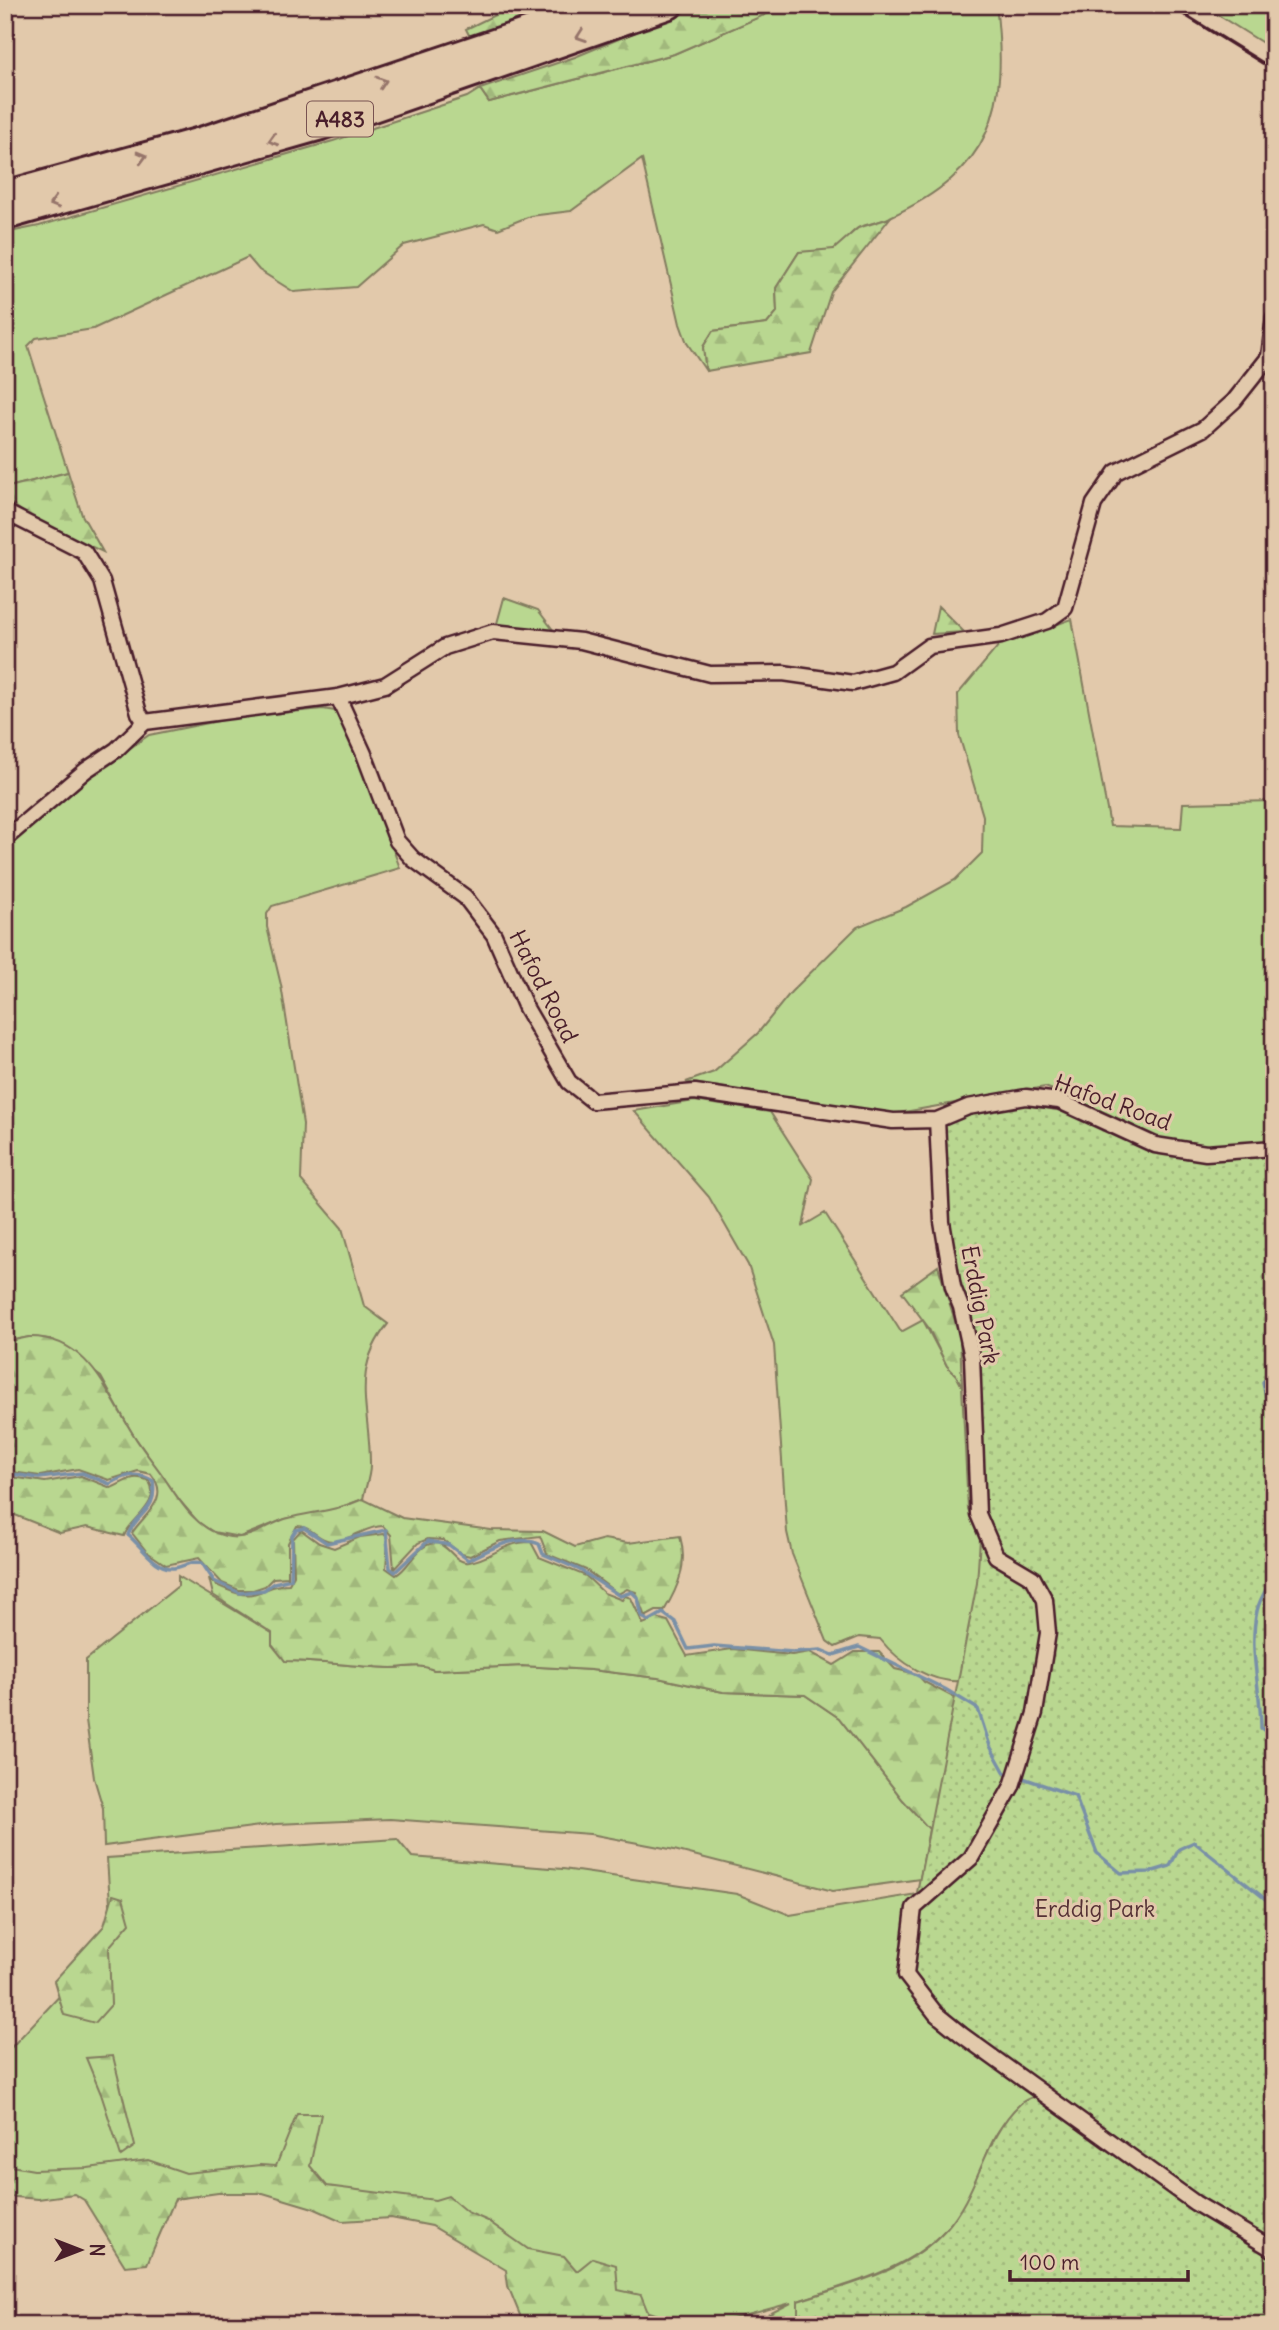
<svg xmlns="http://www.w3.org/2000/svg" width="1279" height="2330" font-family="Delius,sans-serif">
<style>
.green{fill:#b9d790;stroke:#827b5e;stroke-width:2}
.forest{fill:url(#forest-firs);stroke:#827b5e;stroke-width:2}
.park{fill:url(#park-dots);stroke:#827b5e;stroke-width:2}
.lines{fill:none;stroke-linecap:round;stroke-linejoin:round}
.stream{stroke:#7990a7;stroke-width:3.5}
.street-casing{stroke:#4a1f2b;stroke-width:19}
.highway-casing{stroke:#4a1f2b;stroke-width:32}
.street{stroke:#e2c9ab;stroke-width:14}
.highway{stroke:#e2c9ab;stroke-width:26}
.rail{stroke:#4a1f2b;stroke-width:3.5}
.oneway{stroke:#96746b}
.labels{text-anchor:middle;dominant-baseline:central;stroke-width:6;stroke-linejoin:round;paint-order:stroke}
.shield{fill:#e2c9ab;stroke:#785251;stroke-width:2}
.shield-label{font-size:21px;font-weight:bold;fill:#4a1f2b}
.street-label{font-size:23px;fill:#4a1f2b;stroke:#e2c9ab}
.park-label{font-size:23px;fill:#553135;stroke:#e2c9ab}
</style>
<defs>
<pattern id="forest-firs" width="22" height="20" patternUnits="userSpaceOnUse" patternTransform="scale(1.75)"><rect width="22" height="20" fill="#b9d790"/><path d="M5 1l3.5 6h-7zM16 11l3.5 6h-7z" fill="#a1b87c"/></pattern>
<pattern id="park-dots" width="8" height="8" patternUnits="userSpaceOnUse" patternTransform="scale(1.75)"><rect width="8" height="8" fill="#b9d790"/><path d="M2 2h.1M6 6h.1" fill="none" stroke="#a1b87c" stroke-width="1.8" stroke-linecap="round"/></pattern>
</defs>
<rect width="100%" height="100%" fill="#e2c9ab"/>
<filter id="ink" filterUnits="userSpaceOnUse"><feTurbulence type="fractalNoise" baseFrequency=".0143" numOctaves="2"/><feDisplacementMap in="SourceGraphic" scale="14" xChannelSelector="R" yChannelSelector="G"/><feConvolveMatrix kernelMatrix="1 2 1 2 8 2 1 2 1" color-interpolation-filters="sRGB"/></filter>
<g filter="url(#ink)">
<!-- green -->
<path class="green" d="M787,5h209c13,105 -4,165 -106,212 -9,5 -21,6 -30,10 -10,5 -15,16 -24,21 -9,5 -27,3 -37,4l-23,36 1,24 -10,12 -54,7 -10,16 3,24 -19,-28 -7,-19 -38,-165 -71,52 -41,5 -32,13 -14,-5 -80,21 -48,42 -62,5 -35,-22 -11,-13 -155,72 -57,9 -8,8 40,126 -63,16v-255l34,-7 294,-85 134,-44 13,-8 9,13 185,-48z
M1202,5h72v45z
M504,598l34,12 16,21 -58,-4z
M1072,619l38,207 71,2 2,-25 91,-2v339l-70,7 -48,-9 -54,-22 -22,-16 -35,-13 -152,27 -207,-32 28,-10 44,-39 33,-41 66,-65 49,-20 49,-27 27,-27 1,-37 -24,-81 -1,-41 41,-49z
M323,709l12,2 23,45 42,112 -128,38 -5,8v13l14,58 22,139 -2,56 41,48 22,78 24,18c-39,48 -17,88 -18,142 0,11 -5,22 -7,33l-38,14 -40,6 -45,18 -27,-5 -15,-10 -18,-21 -48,-68 -31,-56 -52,-38 -20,-2 -24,5v-494l66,-59 78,-54 89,-18z
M694,1101l76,11 43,67 -10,47 22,-13 76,119 22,-12 24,46 9,9 6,11 6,123 26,53 -30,119c-32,3 -65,-18 -84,-42l-21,-2 -24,10 -8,-6 -35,-87 -5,-22 -13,-187 -26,-80 -39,-68 -75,-86z
M178,1576l94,57 13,28c36,0 70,6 106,7 16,0 27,-5 43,2l88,-4 69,4 67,8 65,14 82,3 34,23 64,82 27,29 -10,50 -87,12 -163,-42 -80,-15 -200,-15 -114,5 -172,22 -1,-38 -9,-30 -8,-58v-60l92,-74z
M397,1839l15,18 151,12 174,25 53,21 127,-21 -3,14 131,186c-13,9 -33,19 -43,32 -16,20 -21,51 -34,73 -38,67 -103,79 -170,102v24h-50l43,-22 -73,20 -33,1 -83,-28 -123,-68 -189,-37 -285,-8v-129l61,-65 46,-56 -5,-75z"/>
<!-- forest -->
<path class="forest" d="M515,5h46l-90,34 -5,-10z
M701,5h86l-113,49 -185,48 -9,-13 95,-32z
M890,218l-59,74 -20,61 -105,18 -3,-24 10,-16 54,-7 10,-12 -1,-24 23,-36 35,-3 24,-21z
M68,472l14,43 21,37 -69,-32 -29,-21v-11z
M938,606l26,26 -32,2z
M938,1266l22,71 2,49 -6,-11 -9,-9 -19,-39 -26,-35z
M29,1337c59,-1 78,56 104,97 10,17 23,31 34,48 15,23 33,51 63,55 20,3 37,-12 55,-18 28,-8 49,-7 78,-20l39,19 89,12 52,1 32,16 29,-8 24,4 52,-7c8,28 -1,50 -16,75h-8l-11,6 -9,-25 -9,-3 -9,5 -32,-24 -39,-16 -7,-18 -40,5 -30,15 -8,-2 -19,-14 -15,-1 -10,4 -24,26 -3,-34 -8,-9c-18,0 -32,15 -50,15 -15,0 -21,-15 -36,-15l-9,17v34l-15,1 -8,8 -12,4h-14l-17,-7 -23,-25 -33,7 -19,-13 -15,-19c11,-18 40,-34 19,-59l-13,-3 -29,9 -31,-11 -38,7 -35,-5v-129z
M5,1476l40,6 36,-6 30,12c16,-6 20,-15 38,-7 13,23 -19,38 -25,55l-37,-9 -27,6 -55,-22z
M301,1530l18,13 15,5 26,-11 24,-3 4,5 -2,29 10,7c12,-6 18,-24 31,-30 21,-9 25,20 42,17 23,-3 33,-20 62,-20l8,15 47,19 18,17 18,7 3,-4 6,2 12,26 14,-6 11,3 19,35 45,-7 60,6 18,-3 24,13 21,-13h24l16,17 22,5 7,8 33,17 -37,180 9,-50 -26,-29 -64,-82 -34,-23 -82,-3 -65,-14 -67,-8 -69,-4 -88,4c-16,-7 -27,-2 -43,-2 -36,-1 -70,-7 -106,-7l-13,-16v-12l-59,-38 -4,-17c6,8 10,8 19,12 30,13 35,-6 61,-6l5,-9 -1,-36z
M113,1895l10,3 7,25 -21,24 2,58 -16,18 -31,-8 -10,-34 50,-55z
M113,2056l22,90 -14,10 -20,-62 -15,-36z
M297,2114h24l-11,52 17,20 108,14 13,-4 19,16 21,9 40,28 36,7 13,15 16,-13 23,7 2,25 23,5 12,30h-129l-16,-39 -2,-16 -74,-44 -41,-8 -49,3 -29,-13 -50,-15h-45l-43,6 -28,65 -22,2 -41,-66 -10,-6 -36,5 -33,-3v-31l29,5 54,-2 60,-8 38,13 74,-8 16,1z"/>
<!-- park -->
<path class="park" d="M1026,1105l37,6 90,42 55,7 66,-8v1173h-476v-24c52,-17 110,-29 148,-72 33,-37 38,-92 74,-125 6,-6 17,-8 24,-11l-82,-58 -56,-60 8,-67 63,-325 5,-73 -25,-227 -11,-64 -2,-94 26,-15z"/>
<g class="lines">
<!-- stream -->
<path class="stream" d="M1274,1371l-11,11 4,18 7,1
M5,1473l34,5 43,-5 28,11c15,-9 28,-13 43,-3 5,31 -17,31 -25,54 13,10 27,35 46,33 11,-1 16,-8 28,-5l12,18 26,12 24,-3 10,-7 17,-4 1,-43 4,-6 8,-2 23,15 59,-13 4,38 5,4 33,-31 21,4 19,15c22,-10 46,-27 71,-16l4,10 37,16 40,26 12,-4 6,6 4,19 7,4 14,-8 12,9 13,27 26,-3 79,6 28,-2 12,5 26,-8 86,42 33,20 12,37 15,27 8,2
M1274,1576c-6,11 -15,23 -17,35 -9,39 4,77 4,117l13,9
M1020,1777l55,19 22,57 24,20 29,-1 20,-6 9,-17 15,-7 80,64"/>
<!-- street casing -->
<g class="street-casing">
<path id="street" d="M5,512l79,40 18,29 37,132 6,9 193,-25 47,-12 60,-38 48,-15 88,9 129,33 73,-1 70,10 40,-11 36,-26 72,-10 46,-15 18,-13 29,-104 22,-32 87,-43 31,-28 35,-44 5,-40
M338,697l26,57 33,87 16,18 52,38 29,38 32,73 43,74 24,19 102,-9 198,29 44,-1 31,-13 58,-10 33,4 96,44 51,8 68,-5
M5,839l81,-69 30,-20 29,-28
M937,1120l5,102 11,65 8,20 11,50 6,157 18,42 37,22 12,22 3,33 -13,80 -23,73 -41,72 -57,50 -8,67 30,39 26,21 233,168 79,47"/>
</g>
<!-- highway casing -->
<g class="highway-casing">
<path id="highway" d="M5,195l196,-54 407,-136
M5,216l316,-90 348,-121"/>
</g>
<!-- street -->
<use href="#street" class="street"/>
<!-- highway -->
<use href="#highway" class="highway"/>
<!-- rail -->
<path class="rail" d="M1169,5l105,65"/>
</g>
<!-- one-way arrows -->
<defs><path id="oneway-chevron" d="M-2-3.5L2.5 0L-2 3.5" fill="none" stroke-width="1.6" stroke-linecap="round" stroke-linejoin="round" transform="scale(1.75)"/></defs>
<g class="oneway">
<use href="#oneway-chevron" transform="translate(581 36) rotate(161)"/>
<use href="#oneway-chevron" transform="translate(382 82) rotate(-18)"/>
<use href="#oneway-chevron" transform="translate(273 140) rotate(164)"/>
<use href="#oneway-chevron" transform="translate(142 157) rotate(-15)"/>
<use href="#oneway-chevron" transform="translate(54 203) rotate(165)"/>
</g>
</g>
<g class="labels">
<!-- shield labels -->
<rect class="shield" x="307" y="101.5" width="66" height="35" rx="5"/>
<g class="shield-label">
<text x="340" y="119">A483</text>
</g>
<!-- street labels -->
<g class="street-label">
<text transform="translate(544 986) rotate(63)">Hafod Road</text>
<text transform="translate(1113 1102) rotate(20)">Hafod Road</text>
<text transform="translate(981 1305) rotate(79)">Erddig Park</text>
</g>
<!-- park labels -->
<g class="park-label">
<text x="1095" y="1908">Erddig Park</text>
</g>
</g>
<!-- margin -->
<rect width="1279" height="2330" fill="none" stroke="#e2c9ab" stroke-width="28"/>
<rect x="14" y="14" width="1251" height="2302" fill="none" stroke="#4a1f2b" stroke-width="2.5" filter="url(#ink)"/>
<!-- north arrow -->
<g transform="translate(80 2250) rotate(90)" stroke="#e2c9ab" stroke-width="5" paint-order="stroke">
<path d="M0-5L12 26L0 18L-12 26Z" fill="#4a1f2b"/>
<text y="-10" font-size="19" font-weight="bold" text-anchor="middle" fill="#4a1f2b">N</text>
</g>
<!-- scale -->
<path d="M1010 2270v10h178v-10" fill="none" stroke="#4a1f2b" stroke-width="3.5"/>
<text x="1020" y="2270" font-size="21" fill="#4a1f2b" stroke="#e2c9ab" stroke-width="5" paint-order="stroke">100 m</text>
</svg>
